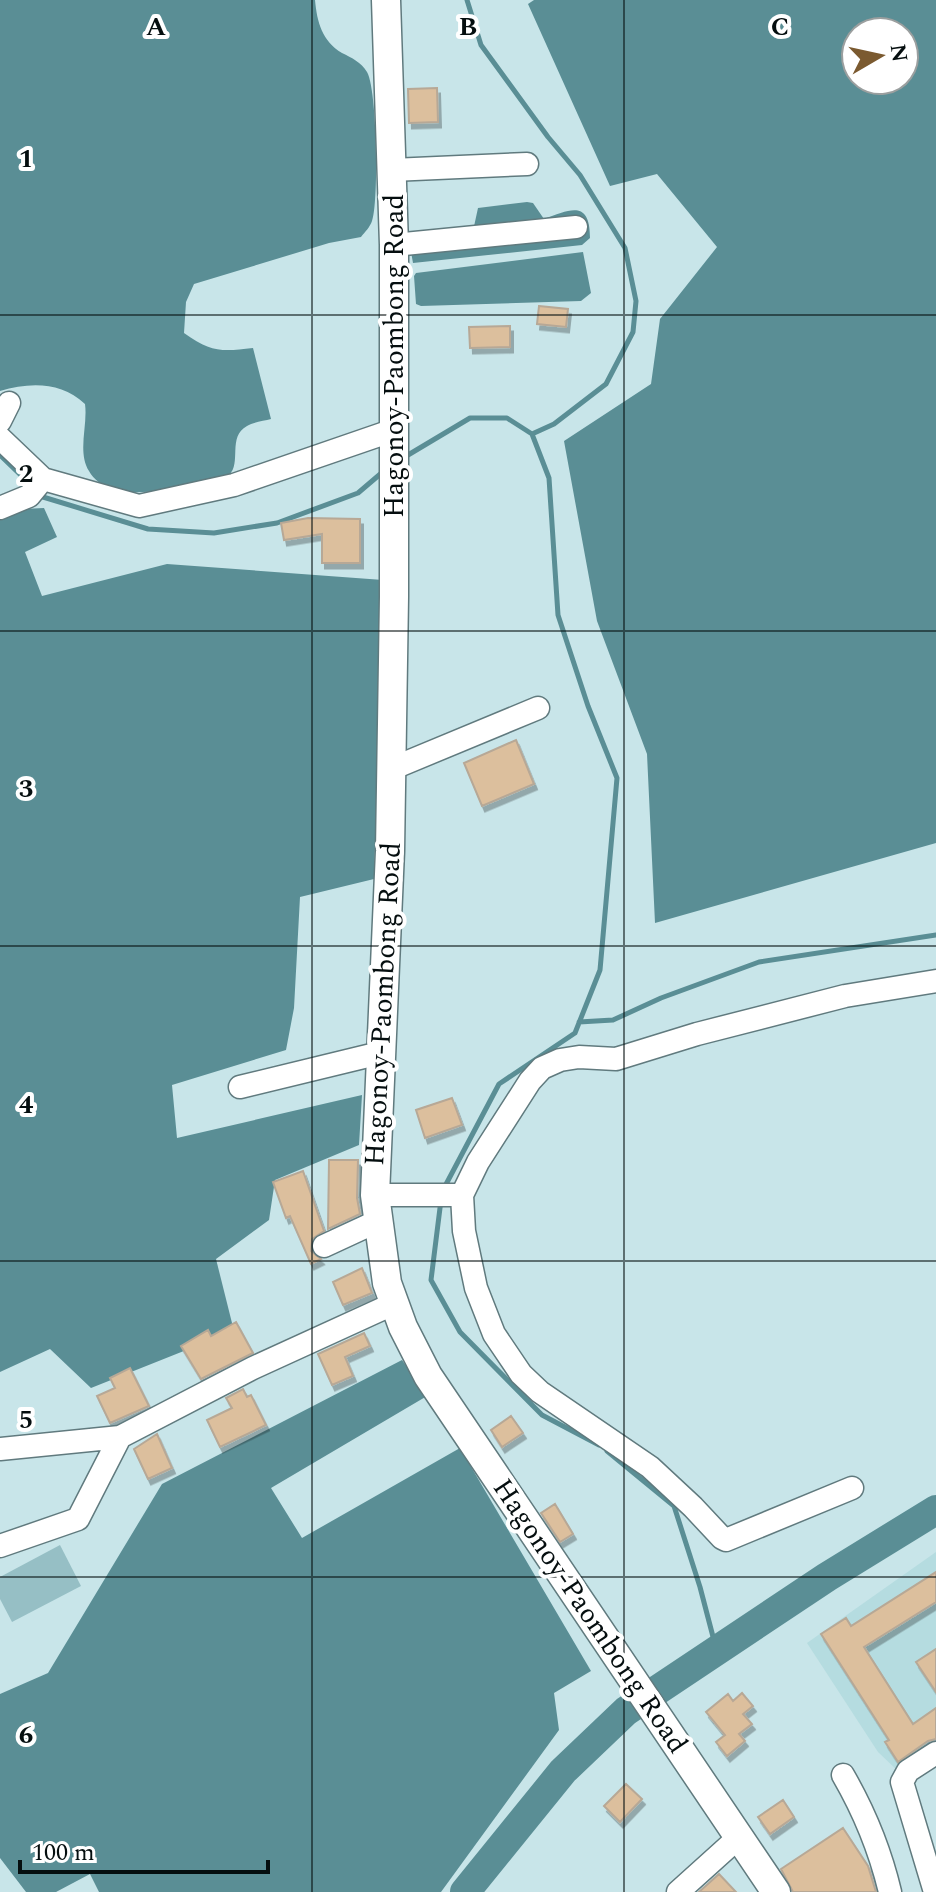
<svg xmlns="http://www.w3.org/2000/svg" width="936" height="1892" font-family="Spectral,serif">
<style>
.built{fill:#b5dce0}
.green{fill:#96bfc5}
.water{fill:#5a8e95;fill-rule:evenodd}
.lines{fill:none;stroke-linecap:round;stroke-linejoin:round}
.stream{stroke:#5a8e95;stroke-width:5}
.river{stroke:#5a8e95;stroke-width:30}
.building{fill:#dcbf9d;stroke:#b7a896;stroke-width:2;filter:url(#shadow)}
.minor-casing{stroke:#607a7e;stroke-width:25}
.major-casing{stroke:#607a7e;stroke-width:31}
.minor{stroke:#fff;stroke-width:22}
.major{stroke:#fff;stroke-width:28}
.grid{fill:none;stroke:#050e0f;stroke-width:2;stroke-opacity:0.55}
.labels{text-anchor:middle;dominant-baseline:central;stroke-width:8;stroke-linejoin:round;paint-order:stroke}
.street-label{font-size:28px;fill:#050e0f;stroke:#fff}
.grid-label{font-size:26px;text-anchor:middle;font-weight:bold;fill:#050e0f;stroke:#fff;stroke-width:8;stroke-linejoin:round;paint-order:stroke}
</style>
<defs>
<filter id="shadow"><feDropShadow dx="3" dy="5.5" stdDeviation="0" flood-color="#0004"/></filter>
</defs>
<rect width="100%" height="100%" fill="#c8e5e9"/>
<!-- built -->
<path class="built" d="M936,1552v195l-38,24 -20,-19 -71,-109z"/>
<!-- green -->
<path class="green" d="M60,1545l21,41 -69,36 -12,-23v-22z"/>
<!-- water -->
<path class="water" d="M0,0h315c2,22 7,41 27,53 10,5 19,9 25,19 10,16 12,130 5,149 -2,6 -7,11 -11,16l-32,6 -135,41 -8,18 -2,31c27,19 37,19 69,15l18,71c-7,2 -18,3 -24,7 -20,11 -5,37 -18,49 -15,14 -97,21 -116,15 -9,-3 -20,-11 -24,-19 -12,-19 -1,-46 -4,-67 -24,-22 -54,-22 -85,-13z
M534,0h402v843l-281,80 -8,-169 -50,-133 -33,-180 87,-57 9,-65 57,-72 -60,-73 -47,12 -82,-182zM856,32h48v48h-48z
M527,202l6,1 11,16c27,-10 46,-19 46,19l-8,7 -169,18 -3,-17 63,-15 5,-23z
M583,252l8,41 -10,8 -160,5 -5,-2 -2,-28 2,-3z
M44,508l13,29 -32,15 17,44 125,-32 216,16 -9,299 -74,18 -6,111 -8,42 -114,35 5,53 185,-43 -3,50 -84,35 -6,40 -53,39 18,72 -143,57 -41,-39 -50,23v-862z
M402,1360l25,36 -156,92 31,50 158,-90 131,223 -37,22 5,37 -118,162h-342l-9,-18 -34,18h-30l-26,-34v-164l48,-21 114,-189z"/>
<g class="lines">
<!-- stream -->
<path class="stream" d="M467,0l14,45 67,92 32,38 45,73 11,53 -3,31 -27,52 -52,40 -22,10
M0,455l30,29
M403,458l67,-40h37l25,16 17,44 9,137 30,91 29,72 -17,192 -25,63 -76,51 -56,106
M40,493l3,4 105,32 66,4 63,-10 81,-30 27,-23
M579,1022l34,-2 48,-22 98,-36 177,-27
M441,1200l-10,80 29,52 82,83 57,30
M607,1451l67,55 26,81 17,65"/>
<!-- river -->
<path class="river" d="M465,1892l98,-121 63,-60 201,-134 109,-67"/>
</g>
<!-- building -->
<path class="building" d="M437,88l1,34 -29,1 -1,-34z
M539,306l29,3 -2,18 -29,-3z
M510,326v21l-40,1 -1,-21z
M308,518l52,1v44h-38v-29l-38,6 -3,-17z
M516,740l18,44 -52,22 -18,-43z
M452,1098l10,27 -37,13 -9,-28z
M329,1160h29l-1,38 3,16 -32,15z
M303,1171l21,60 -12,8 -1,12 10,8 -10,5 -21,-48 -4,2 -13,-36z
M362,1268l10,25 -29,12 -10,-23z
M236,1322l17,31 -52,26 -20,-33 27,-16 3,6z
M364,1333l6,13 -25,11 8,19 -21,9 -14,-31z
M130,1368l19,38 -39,17 -13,-27 18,-8 -5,-10z
M243,1389l4,8 4,-2 15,30 -46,22 -13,-27 25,-12 -6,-10z
M511,1416l12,17 -21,14 -11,-17z
M157,1434l15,34 -24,11 -14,-30z
M555,1504l18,30 -13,8 -19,-29z
M936,1572v30l-72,45 49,77 23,-16v31l-8,2 -30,21 -13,-20 4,-2 -68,-106 25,-16 5,8z
M936,1649v43l-20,-30z
M742,1693l11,13 -10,8 9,10 -13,10 6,7 -18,15 -11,-14 9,-7 -19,-23 22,-18 5,7z
M626,1784l16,15 -22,23 -16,-16z
M783,1800l11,17 -24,17 -12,-17z
M843,1828l25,38 8,26h-83l-12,-23z
M719,1874l17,18h-37z"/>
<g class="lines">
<!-- minor casing -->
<g class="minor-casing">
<path id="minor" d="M392,170l135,-6
M394,245l182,-18
M0,421l9,-18
M0,438l43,41 96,27 95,-21 160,-55
M0,508l29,-12 14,-17
M391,769l147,-61
M240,1087l140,-34
M375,1195h87
M324,1246l54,-25
M0,1449l120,-12
M852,1488l-126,52 -4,-2 -29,-31 -43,-40 -110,-75 -19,-18 -27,-40 -18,-46 -12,-57 -2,-36 16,-33 52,-81 12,-13 18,-8 19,-3 37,2 81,-25 148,-38 91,-15
M0,1546l78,-27 42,-82 133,-69 140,-64
M843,1775c22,38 37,75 47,117
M678,1892l61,-55
M935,1892l-33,-110 6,-11 28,-18"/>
</g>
<!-- major casing -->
<g class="major-casing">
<path id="major" d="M386,0l8,245v352l-4,254 -15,344 12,88 16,44 25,49 348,516"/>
</g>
<!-- minor -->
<use href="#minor" class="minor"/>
<!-- major -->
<use href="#major" class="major"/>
</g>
<!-- grid -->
<path class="grid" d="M312,0v1892M624,0v1892M0,315h936M0,631h936M0,946h936M0,1261h936M0,1577h936"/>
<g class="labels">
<!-- street labels -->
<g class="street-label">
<text transform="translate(394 356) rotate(-90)">Hagonoy-Paombong Road</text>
<text transform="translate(383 1004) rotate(-87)">Hagonoy-Paombong Road</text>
<text transform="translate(590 1616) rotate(56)">Hagonoy-Paombong Road</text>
</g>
</g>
<g class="grid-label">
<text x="156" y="35">A</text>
<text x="468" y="35">B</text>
<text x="780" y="35">C</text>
<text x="26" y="167">1</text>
<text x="26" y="482">2</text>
<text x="26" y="797">3</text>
<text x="26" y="1113">4</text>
<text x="26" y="1428">5</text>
<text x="26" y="1743">6</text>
</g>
<!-- north arrow -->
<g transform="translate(880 56) rotate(81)"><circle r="38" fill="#ffffff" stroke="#9b9f9f" stroke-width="2"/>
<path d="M0-6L14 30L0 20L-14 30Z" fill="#7b5a30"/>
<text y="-12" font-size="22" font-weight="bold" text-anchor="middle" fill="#050e0f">N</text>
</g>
<!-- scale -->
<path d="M20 1860v12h248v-12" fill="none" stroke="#050e0f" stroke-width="4"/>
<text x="32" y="1860" font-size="24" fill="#050e0f" stroke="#ffffff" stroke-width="6" paint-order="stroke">100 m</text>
</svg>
